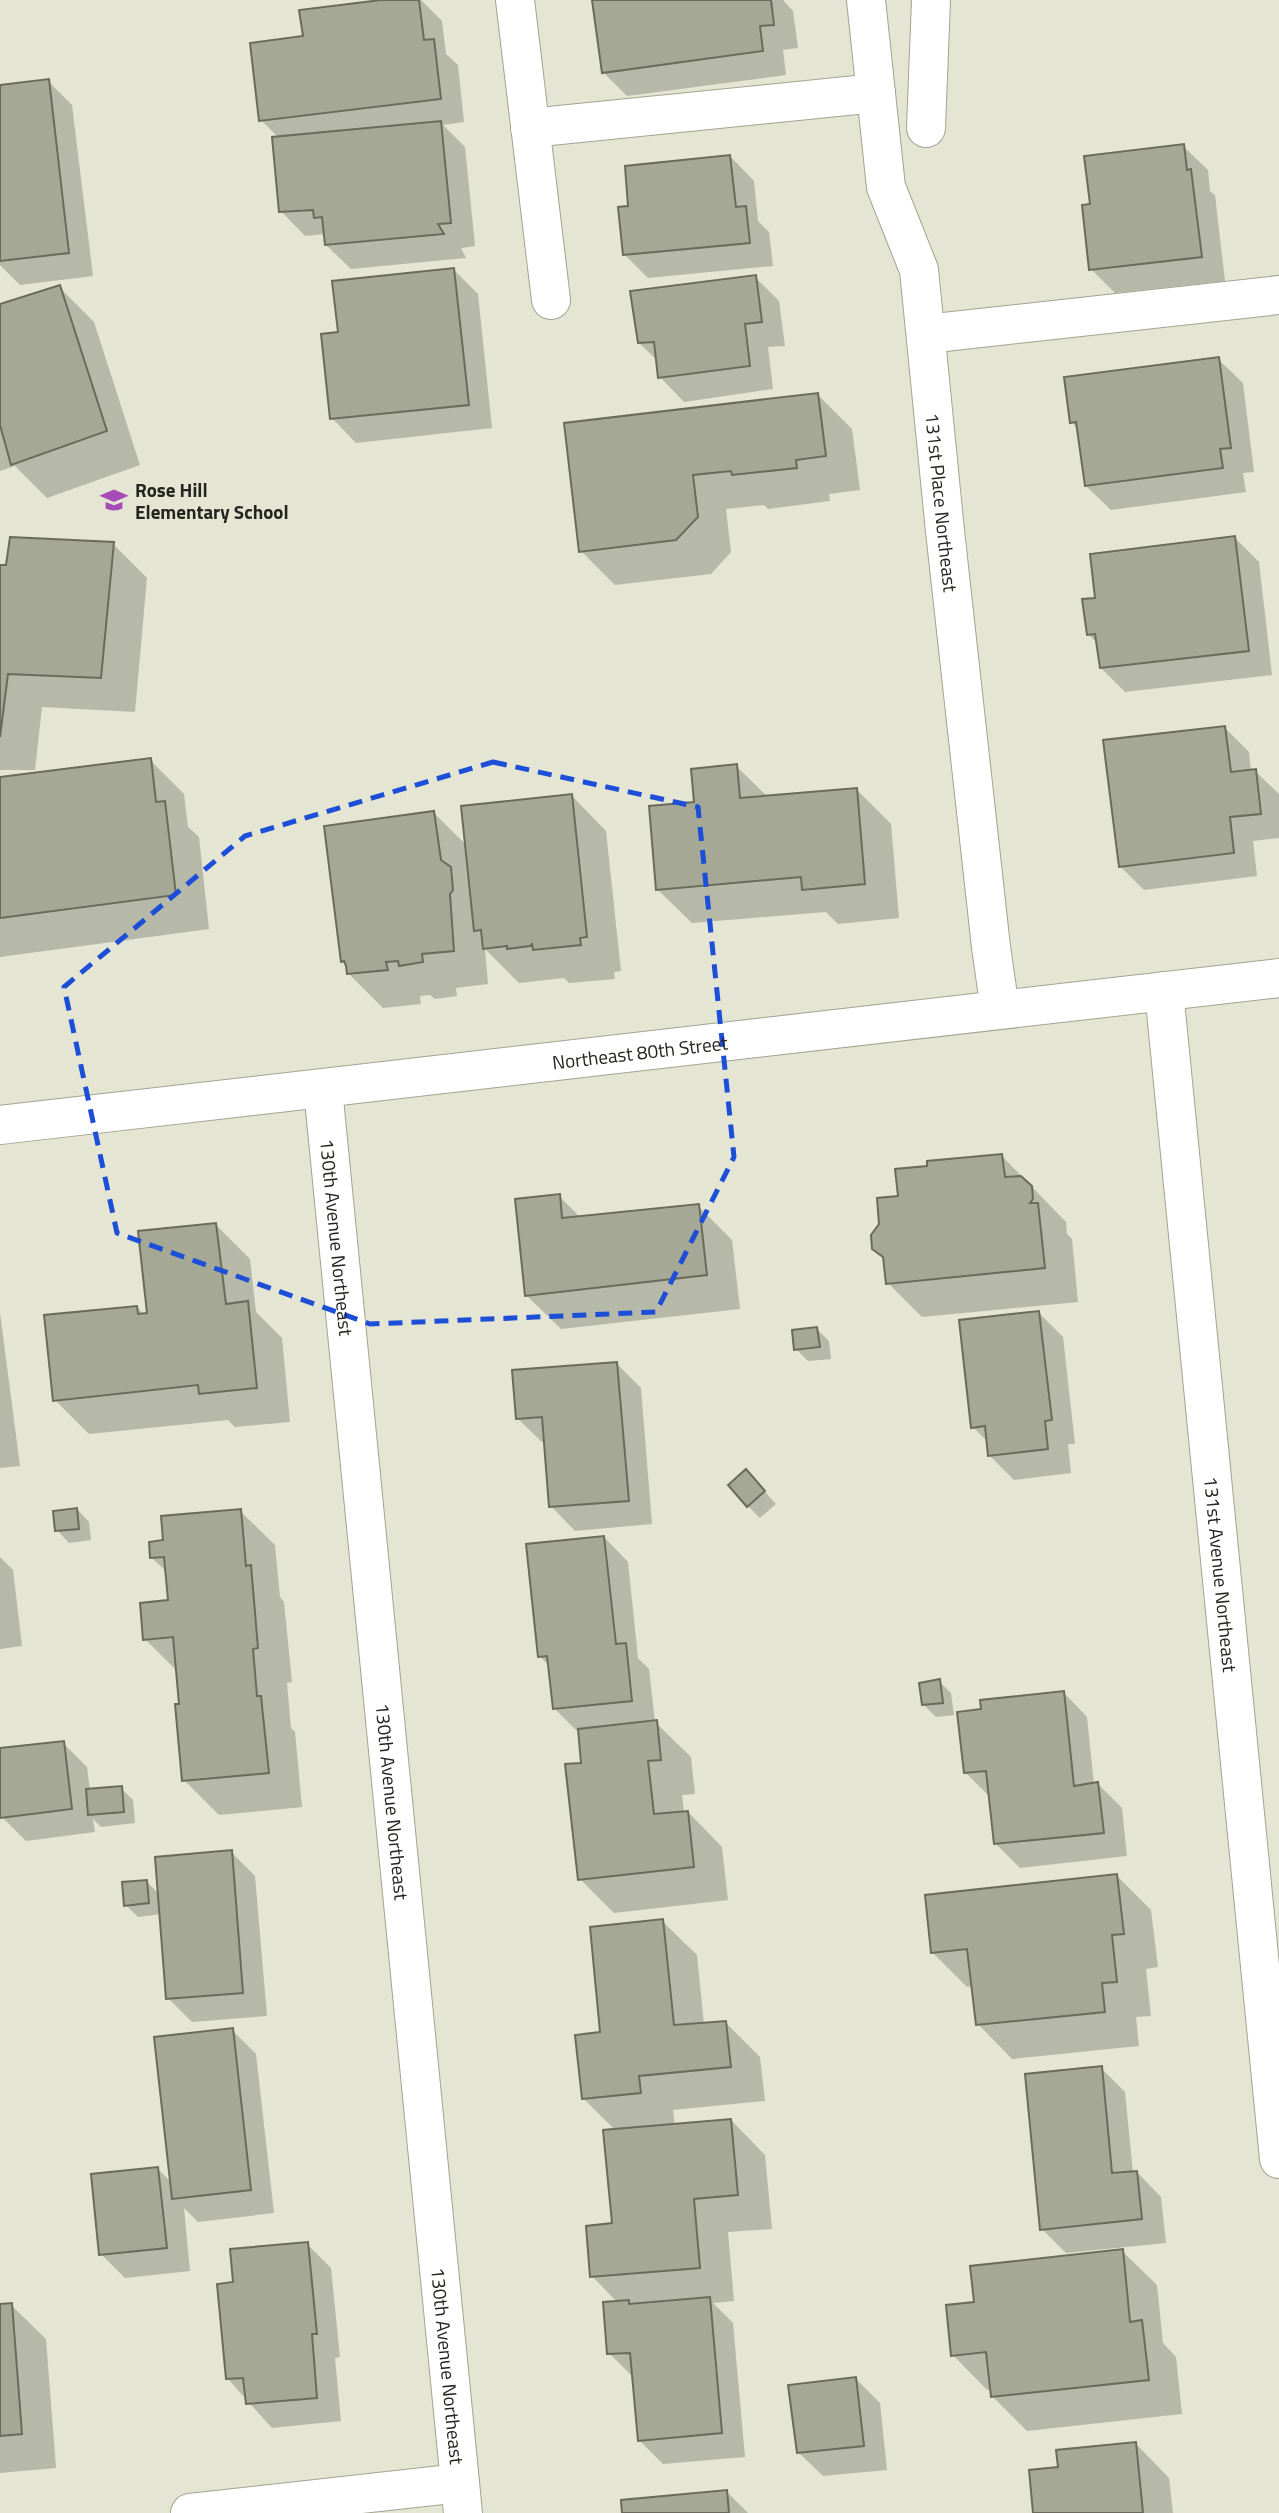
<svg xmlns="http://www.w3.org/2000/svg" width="1279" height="2513" font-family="'Titillium Web',sans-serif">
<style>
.shadow{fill:#0003}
.building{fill:#a6a896;stroke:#6a6b5b;stroke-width:2}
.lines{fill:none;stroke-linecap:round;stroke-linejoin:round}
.minor-casing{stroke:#a2a392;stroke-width:40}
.minor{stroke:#fff;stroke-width:38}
.marked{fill:none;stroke:#1d4ed8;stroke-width:5;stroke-dasharray:14 9;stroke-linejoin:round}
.labels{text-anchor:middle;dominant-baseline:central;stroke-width:5;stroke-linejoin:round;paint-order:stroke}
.poi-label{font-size:19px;font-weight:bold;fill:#24251e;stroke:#e4e6d3;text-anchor:start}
.street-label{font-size:19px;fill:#24251e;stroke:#e4e6d3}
</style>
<rect width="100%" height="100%" fill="#e4e6d3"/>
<!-- shadow -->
<path class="shadow" d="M395,0h26l21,21 4,33 12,11 6,57 -21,3 22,22 10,99 -14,2 5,10 -115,11 -25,-24 -1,-11 -20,2 -24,-25 -2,-73 -18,-18 44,-82z
M594,0h189l10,11 5,37 -15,2 3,25 -159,21 -24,-24z
M48,81l24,24 21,171 -73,9 -20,-20v-178z
M1183,146l25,24 2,21 5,4 10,86 -110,12 -24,-24v-63z
M730,156l24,25 4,40 11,11 4,34 -125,12 -24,-24z
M454,270l24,24 14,134 -136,15 -24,-25 8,-84z
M755,277l24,24 6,45 -17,1 5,42 -89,13 -24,-25 -2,-16 -19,-18z
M59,287l35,35 46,143 -93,33 -32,-32 -15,5v-165z
M1218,359l25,24 11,89 -11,1 3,19 -135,18 -25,-24 -7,-56 -7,-8z
M818,395l34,34 8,61 -31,4 1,7 -62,8 -4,-4 -38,4 5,43 -20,22 -96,11 -34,-34 -15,-126z
M1235,538l24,24 13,113 -147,17 -24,-24 -3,-24 -10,-10 9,-35z
M113,544l34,34 -12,134 -93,-5 -7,63h-35v-204z
M1225,728l24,24 2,19h4l24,23v44l-26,3 4,35 -113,14 -24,-24z
M150,760l34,34 4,33 11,10 10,92 -209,28v-178z
M736,766l32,31 88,-8 35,35 8,94 -61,6 -12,-12 -134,11 -35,-34z
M572,796l34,35 15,140 -7,1 1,7 -46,4 -5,-5 -45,5 -34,-34 3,35 -32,4 1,8 -22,3 -5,-4 -10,1 1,8 -38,4 -35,-35 -2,-8 -4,-4 92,-148 33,33z
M1001,1155l65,67 1,12 5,5 6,63 -156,15 -34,-34 12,-85z
M559,1196l22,22 117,-12 34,34 8,69 -179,20 -35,-34z
M216,1225l34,34 6,53 26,26 8,84 -55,5 -7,-7 -139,14 -34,-34 82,-93 7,8h5z
M0,1313l20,153 -20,2z
M1039,1313l24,24 12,107h-7l3,29 -57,7 -24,-24 -2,-14 -15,-15z
M817,1329l12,12 2,18 -23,2 -12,-12z
M617,1364l24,24 11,136 -77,7 -24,-25 -5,-64h-4l-25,-24z
M746,1471l30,33 -16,14 -12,-12z
M77,1509l12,13 2,18 -22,3 -12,-13z
M240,1511l35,34 5,52 4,5 8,80 -5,1 4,45 4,4 7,75 -83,8 -35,-35 -6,-108 -33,-33 25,-37 -2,-29 -16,-15 13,-16z
M604,1537l24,25 10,96 11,11 6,53 36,35 4,37 -13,1 2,18 4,-1 34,35 6,53 -114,13 -34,-34 3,-115 -5,-32 -24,-24 -4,-42 -11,-10z
M0,1557l13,13 9,76 -22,3z
M939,1681l12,12 3,22 -18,2 -12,-12z
M1063,1692l24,25 7,68 4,-1 24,24 5,48 -107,12 -24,-24 -6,-47 -24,-24z
M63,1743l24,24 3,23 31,-2 12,12 2,23 -34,4 -8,-8 2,13 -69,9 -24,-24 -2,-67z
M231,1852l24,24 12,140 -75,6 -24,-24 -7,-84 -23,3 -12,-12 20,-24 13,13z
M1117,1876l34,34 7,57 -12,2 5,47 -15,1 3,29 -127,13 -34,-35 -5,-38 -6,1 -35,-35z
M662,1921l35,34 7,70 22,-2 34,34 5,44 -92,9 2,16 56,-6 34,35 7,74 -44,3 6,69 -21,2 20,20 12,134 -82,7 -24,-24 -5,-62 -25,-25 9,-50 -26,-27 21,-51 3,-94 -33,-33 19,-64z
M232,2030l24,24 18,159 -76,9 -14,-14 6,63 -65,7 -24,-24 57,-85 14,14z
M1101,2068l24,24 8,81 4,-1 24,25 5,46 -100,10 -24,-24z
M307,2244l24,24 9,89 -5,1 6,63 -69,7 -44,-49 6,-95z
M1122,2251l35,34 6,58 13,14 6,57 -155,17 -34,-34 -1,-8 -5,1 -34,-35 23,-52z
M0,2305h11l35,34 10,129 -56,5z
M856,2379l24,24 7,67 -64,6 -25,-24z
M1135,2443l34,35 4,35h-138l25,-44z
M727,2492l21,21h-124z"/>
<!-- building -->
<path class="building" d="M381,0h38l5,40 10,-1 7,60 -182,22 -9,-78 53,-7 -4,-26z
M592,0h179l3,25 -14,1 3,25 -161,22z
M49,79l20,174 -69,8v-176z
M441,121l10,102 -13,1 6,10 -119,11 -3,-28 -8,1 -1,-8 -34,2 -7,-75z
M1184,144l3,26 4,-1 11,88 -113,13 -7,-65 8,-1 -6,-48z
M730,155l6,52 10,-1 4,37 -127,12 -5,-48 10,-1 -3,-40z
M454,268l15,137 -139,14 -9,-85 17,-2 -6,-51z
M756,275l6,47 -17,2 5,42 -92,12 -4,-36 -16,1 -8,-52z
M60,285l47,146 -96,34 -11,-40v-121z
M1219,357l12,91 -11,1 3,19 -138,18 -9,-64 -6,1 -6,-46z
M818,393l8,63 -30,4 1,8 -65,7 -1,-4 -38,4 5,42 -22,23 -97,12 -15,-129z
M1235,536l14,115 -149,17 -5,-34 -8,1 -5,-36 13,-1 -5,-44z
M10,537l104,5 -13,136 -93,-4 -8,63v-172h6z
M1225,726l6,46 25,-3 5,45 -31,3 4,36 -115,14 -16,-127z
M151,758l5,44 9,-1 11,94 -176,23v-141z
M737,764l3,34 117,-10 8,96 -63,6 -1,-13 -145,13 -7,-84 45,-4 -3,-33z
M572,794l15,143 -7,1 1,7 -48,5 -1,-6 -2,2 -23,3v-3l-24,3 -2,-19 -7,1 -13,-125z
M434,811l7,49 10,7 2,23 -3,4 4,57 -32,3 1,8 -24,4 -1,-5 -12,1 2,8 -41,4 -1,-8 -2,-5 -3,1 -17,-136z
M1002,1154l3,23 16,-1 11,10 1,13 -3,4h8l7,65 -159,16 -3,-27 -11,-8 -1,-14 8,-11 -2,-26 21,-2 -3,-27 32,-3v-5z
M560,1194l2,24 137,-14 8,71 -182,21 -10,-97z
M216,1223l10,81 22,-3 9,87 -58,6 -1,-9 -145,16 -9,-86 93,-9 1,8 9,-1 -9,-82z
M1039,1311l13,109 -7,1 3,28 -60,7 -3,-30 -14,2 -12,-108z
M817,1327l3,20 -26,3 -2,-20z
M617,1362l12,139 -80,6 -7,-90 -26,2 -4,-49z
M746,1469l19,22 -18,16 -19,-22z
M77,1508l2,21 -24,2 -2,-20z
M241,1509l5,57 5,-1 7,83 -5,1 4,47h4l8,77 -87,8 -7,-77h4l-6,-67 -30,3 -3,-37 28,-3 -4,-43 -14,1 -1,-16 14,-2 -2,-24z
M604,1536l12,108 10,-1 6,58 -79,8 -6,-53 -9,1 -12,-113z
M940,1679l3,24 -21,2 -3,-22z
M1064,1691l10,95 24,-4 6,51 -110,11 -8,-73 -22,2 -7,-61 24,-3 -1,-9z
M657,1720l4,40 -13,1 6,53 34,-3 6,56 -116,13 -13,-116 16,-1 -3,-34z
M64,1741l8,68 -72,9v-70z
M122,1786l2,26 -36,3 -2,-26z
M232,1850l11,143 -77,6 -11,-142z
M1117,1874l7,60 -12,1 5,47 -15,1 3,29 -129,13 -9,-76 -36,4 -6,-58z
M147,1880l2,23 -25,3 -2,-24z
M663,1919l11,106 52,-4 5,46 -92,9 2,17 -59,6 -7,-64 25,-3 -10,-105z
M233,2028l18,162 -79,9 -18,-162z
M1102,2066l10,107 25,-2 5,48 -102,11 -15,-156z
M731,2119l7,76 -44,4 6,69 -110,9 -4,-51 26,-3 -9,-93z
M158,2167l9,81 -68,7 -8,-81z
M308,2242l9,92h-5l5,64 -71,6 -3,-26 -17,1 -9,-95 16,-2 -3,-33z
M1123,2249l7,73 12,-2 7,60 -158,17 -5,-45 -35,4 -5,-51 28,-3 -4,-36z
M710,2297l12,136 -84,8 -8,-88 -23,1 -4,-52 26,-2v4z
M12,2303l10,131 -22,2v-132z
M856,2377l8,69 -67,7 -9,-68z
M1136,2442l7,71h-110l-4,-43 29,-3 -2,-17z
M727,2490l2,23h-107l-1,-13z"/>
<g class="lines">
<!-- minor casing -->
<g class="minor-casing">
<g id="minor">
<path d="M515,0l36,300"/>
<path id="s1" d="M866,0l20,187 33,83 26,261 46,416 9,63"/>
<path d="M530,128l346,-35"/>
<path d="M926,128l5,-128"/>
<path d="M926,334l353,-39"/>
<path id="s2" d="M1164,991l115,1168"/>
<path id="s3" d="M323,1089l140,1424"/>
<path id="s4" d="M0,1125l1279,-147"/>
<path d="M190,2513l270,-30"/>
</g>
</g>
<!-- minor -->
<use href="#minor" class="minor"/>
</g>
<!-- marked area -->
<path class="marked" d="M493,762l205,45 36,350 -78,155 -286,12 -253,-91 -53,-246 181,-151z"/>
<!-- icons -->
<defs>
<g id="school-bare" transform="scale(2.1)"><path d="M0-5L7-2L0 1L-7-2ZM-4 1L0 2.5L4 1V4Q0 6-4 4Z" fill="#a74cb7" stroke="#e4e6d3" stroke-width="2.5" paint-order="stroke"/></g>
</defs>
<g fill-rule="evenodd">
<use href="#school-bare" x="114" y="500"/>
</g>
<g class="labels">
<!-- poi labels -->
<g class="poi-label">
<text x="135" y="489">Rose Hill<tspan x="135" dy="22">Elementary School</tspan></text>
</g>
<!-- street labels -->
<g class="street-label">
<text stroke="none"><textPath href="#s1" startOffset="511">131st Place Northeast</textPath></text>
<text stroke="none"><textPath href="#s4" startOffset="644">Northeast 80th Street</textPath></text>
<text stroke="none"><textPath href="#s3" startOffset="149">130th Avenue Northeast</textPath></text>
<text stroke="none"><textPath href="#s2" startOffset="586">131st Avenue Northeast</textPath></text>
<text stroke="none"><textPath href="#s3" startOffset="716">130th Avenue Northeast</textPath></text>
<text stroke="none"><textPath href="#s3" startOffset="1283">130th Avenue Northeast</textPath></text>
</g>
</g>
</svg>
